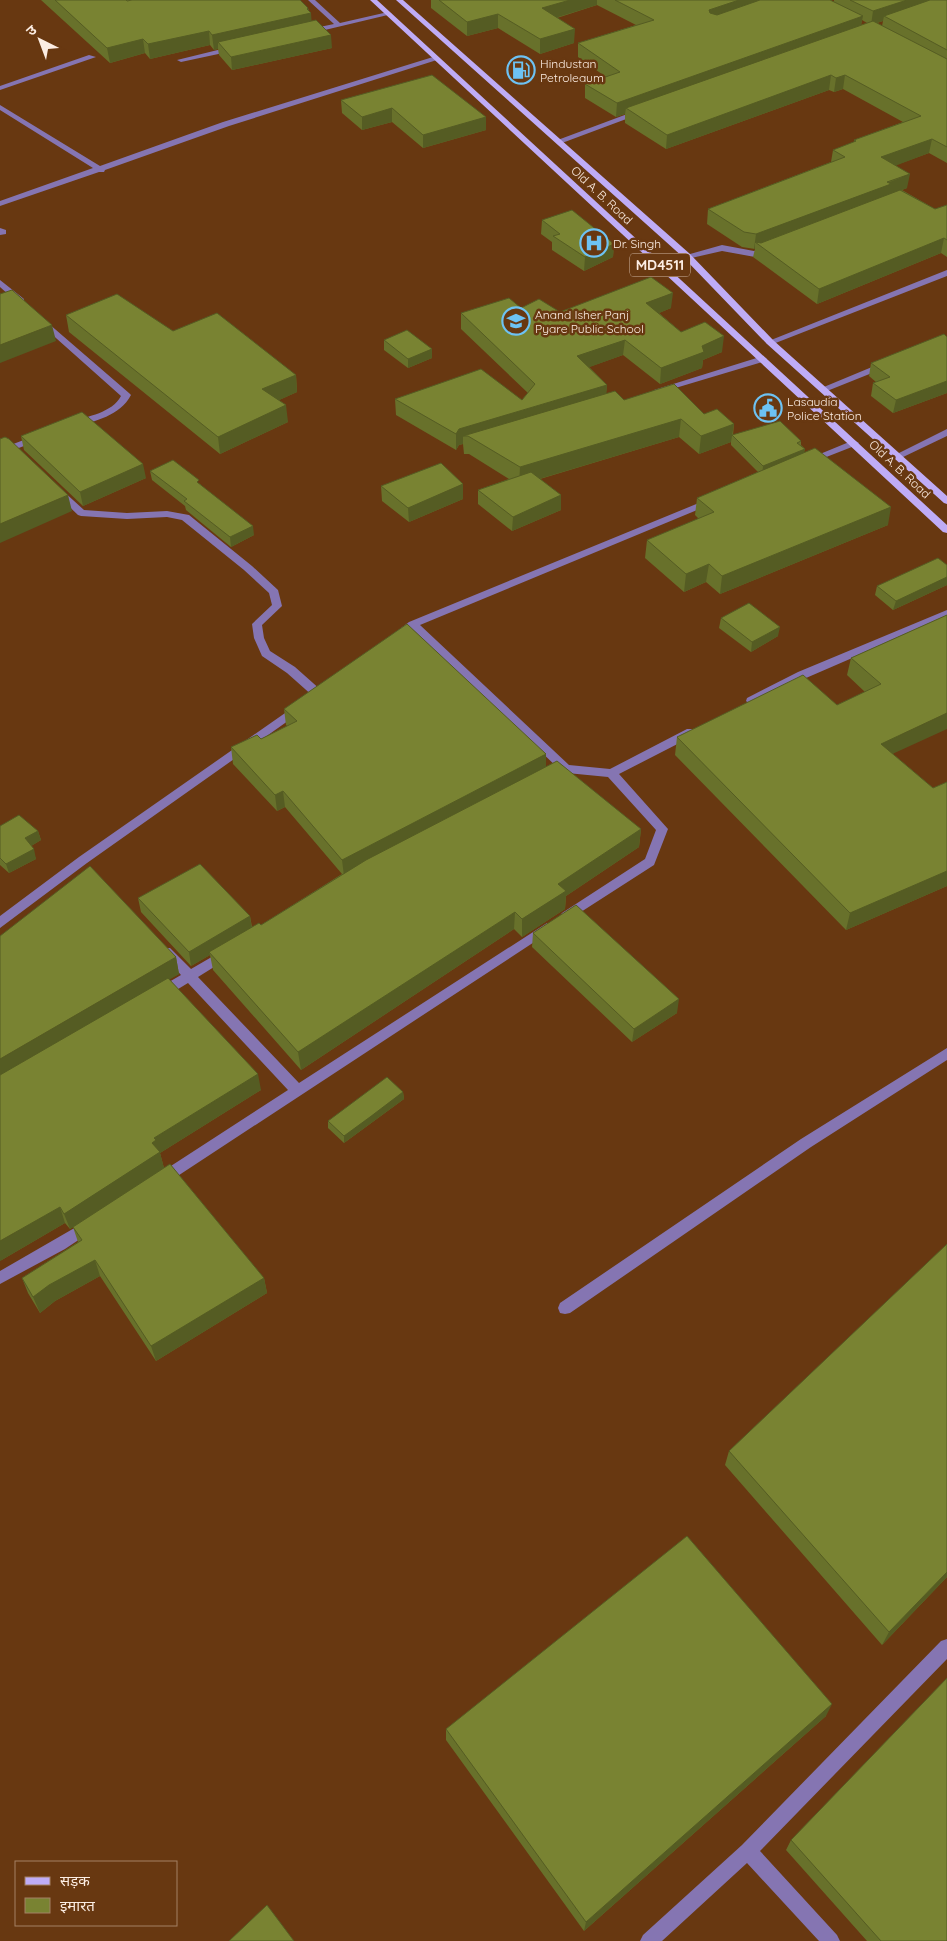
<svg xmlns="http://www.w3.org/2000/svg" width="947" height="1941" font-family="Quicksand,'Noto Sans Devanagari',sans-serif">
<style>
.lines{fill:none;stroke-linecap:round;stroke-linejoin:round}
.minor{fill:#8575b2;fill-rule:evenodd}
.major{fill:#bfacf6;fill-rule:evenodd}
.wall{fill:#68712b;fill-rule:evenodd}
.shaded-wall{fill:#555c23}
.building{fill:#798332;stroke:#555c23}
.labels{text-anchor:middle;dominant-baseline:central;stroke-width:5;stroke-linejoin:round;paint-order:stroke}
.far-poi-label{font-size:12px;fill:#fcede3;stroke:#683811;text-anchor:start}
.far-street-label{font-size:12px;fill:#fcede3;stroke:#683811}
.shield{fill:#683811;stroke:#d0b7a4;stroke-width:1}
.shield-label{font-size:14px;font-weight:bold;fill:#fcede3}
</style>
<rect width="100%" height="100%" fill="#683811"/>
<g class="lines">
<!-- minor -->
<path class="minor" d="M308,0h7l25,23 48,-11 4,2 -84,20h-3v-4l29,-6z
M234,46h3v4l-56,12 -4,-2z
M89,55l7,2 -96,33v-4z
M433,57l7,2 -211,67 -124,44 -1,2h-5l-99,34v-5l93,-33 -93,-58v-5l100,61 123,-44z
M638,110l7,2 -83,31 -7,-2z
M0,228l6,2v4l-6,1z
M722,245l32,6 16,-6 4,3 -19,9 -33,-6 -35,8 -4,-3z
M947,270v6l-174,68h-6l-1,-2z
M0,280l24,19v4h-6l-18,-16z
M41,317l88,76 2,2c-11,21 -36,26 -57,32l-3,-1v-4c17,-6 41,-9 50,-26l-83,-74v-4z
M763,356l4,3 -1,2 -104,31h-6l-2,-2z
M884,362l5,3 -2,2 -60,24 -3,1 -5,-3z
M947,429v7l-46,22h-6l-2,-2z
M37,435l5,3 -2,2 -40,15v-6z
M854,440l5,3 -2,2 -46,18h-6l-2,-2z
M59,489l3,1 22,20 43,3 40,-2 22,4 63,51 26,24 4,16 -20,19 2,13 6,13 25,16 27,24 1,3 -1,3h-8l-27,-24 -25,-17 -8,-18 -2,-14 20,-19 -3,-12 -25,-23 -62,-50 -15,-3 -40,2 -46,-3 -3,-1 -22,-21 -2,-2z
M711,498l5,3 -2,2 -294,122 149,140 41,4 77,-40h8l2,3 -2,3 -76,39 49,55 -14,36 -84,54h-8l-2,-3 2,-3 83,-54 11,-29 -48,-53 -41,-4 -15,5 -4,-1 -2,-3 2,-3 10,-3 -146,-139 -15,9 -5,-3 17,-13z
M947,610v7l-141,61 -51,26 -4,1 -5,-4 1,-3 51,-26z
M298,704l4,1 1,3 -1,3 -215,152 -87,65v-12l79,-59z
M547,923l4,2 2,3 -2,3 -384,252 -5,2 -5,-2 -2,-4 2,-4 131,-85 -100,-107 -23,14h-8l-2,-4 2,-4 24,-14 -19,-21 -2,-3 2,-3h8l21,21 31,-18h8l2,3 -2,3 -32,20 101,106z
M947,1048v12l-136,87 -241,166 -5,1 -5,-1 -2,-5 2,-5 241,-164z
M90,1219l5,2 2,4 -2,4 -30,20 -65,35v-13z
M947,1639v20l-187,192 77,84 3,6h-21l-72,-78 -85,78h-22l3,-6 99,-90 199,-204z"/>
<!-- major -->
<path class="major" d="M370,0h7l570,525v8l-4,-1z
M396,0h7l287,254 83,86 174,156v8l-3,-1 -177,-159 -83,-86z"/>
</g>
<!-- wall -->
<path class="wall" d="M41,0h259l8,8 1,3 2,2v8l21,27 -100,22 -13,-15 -1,-6 -4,1 -4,-5 -60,14 -5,-6 -35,10z
M431,0h399l4,2v-2h113v163l-18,-10 -33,12 11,23 -5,2 33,19 12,-4v52l-6,-4 -124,51 -64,-47 2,-8 -13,-2 -35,-23 1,-15 123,-47 2,-12 21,-8v-2l49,-18 -60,-33 -9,3 -5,-2 -163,59 -41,-26v-9l-9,3 -31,-19v-14l21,-7 -28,-20v-14l58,-18 -39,-20 -40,13 17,25 -34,11 -42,-26 -31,8 -36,-28zM862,20l5,3 -6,2zM883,21l-1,5 -5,-3z
M341,100l145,17v13l-63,18 -31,-26 -30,8 -20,-17z
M542,220l72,24 -1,13 -29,14 -32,-21v-8l-11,-8z
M521,308l39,4 111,-4 -12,5 22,19 41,20 -19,8 -1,8 -42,16 -37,-29 -34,12 18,18 -1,8 18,7 80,14 30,10 -1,11 68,6v4l4,4 -1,3 84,73 -168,69 -14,-12 -22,10 -39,-34 2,-18 52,-21 -4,-4 2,-17 61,-26 -27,-27v-3l-32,12 -20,-17 -139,42 21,16v15l-49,21 -34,-27v-14l31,-11 -40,-25h-5l-1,-10 -4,1 -3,5 -60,-35 -1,-16 127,1 6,-7 -67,-64v-16z
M66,315l107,16 123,44 1,17 -18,8 9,22 -68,32 -151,-122z
M947,337v56l-54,20 -22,-17 2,-13 3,-1 -7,-6 2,-13z
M384,340l48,18 -24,10 -24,-18z
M21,436l125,42 -63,28 -59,-56z
M150,471l50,13 54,51 -23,12 -45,-37 -1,-4 -33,-26z
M381,486l82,13 -54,23 -27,-21z
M947,565v20l-54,25 -18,-15 2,-9z
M947,615l-54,139 40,34 14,-6v104l-101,44 -171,-175 2,-18 160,-32 28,-13 -18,-17 4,-17z
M721,618l57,18 -27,16 -32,-24z
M284,709l262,57 95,63 -2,18 -73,49 -1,13 -43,28 -8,-8 -213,141 -88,-100 -3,-15 -19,11 -50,-54 -3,-14 112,18 2,11 9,-2 81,-51 -57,-67 -8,4 -44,-47 -2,-17 30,-8 26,-13 -1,-1z
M0,826l38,5 3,9 -10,6 5,13 -27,14 -9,-8z
M533,933l144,80 -45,29 -100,-95z
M176,957l3,17 -10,5 92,111 -101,63 4,15 100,110 3,15 -111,68 -56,-85 -45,25 -15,12 -12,-20 -6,-15 56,-36 -5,-15 -3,2 -5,-6 -65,38z
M403,1092l1,7 -60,44 -16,-15v-7z
M729,1451l218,126 -65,68 -157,-180z
M826,1716l-242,215 -138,-191v-11z
M791,1840l156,101h-80l-81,-91z"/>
<!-- shaded-wall -->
<path class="shaded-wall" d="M570,0h27v5l-55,17v-14z
M739,0h38l-70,24 2,-14z
M907,0h39l-62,16 -1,5 -12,4 2,-14z
M308,8l1,5h2l1,14 -94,15v7l-4,1 -2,-15z
M498,14v14l-31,8v-14z
M863,16l-3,14 -234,78 -1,6 -9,3 1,-14z
M575,29l-1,14 -34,11v-15z
M209,31l1,14 -60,14 -2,-15z
M331,35l1,13 -100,22 -1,-13z
M143,39l2,14 -35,10 -3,-15z
M831,75l-2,15 -163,59 1,-14z
M845,75l-2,14 -9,3 2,-14z
M392,108v14l-30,8v-13z
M486,117v13l-63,18v-13z
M932,139l-3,14 -50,19 2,-15z
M910,174l-3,14 -146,58 -6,-4v7h-1l2,-15z
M944,238l-3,15 -124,51 2,-15z
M614,244l-1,13 -29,14 1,-14z
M673,293l-2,15 -26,11 1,-16z
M52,325l4,16 -56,22v-18z
M724,336l-2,16 -19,8 -1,8 -42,16 1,-16 41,-22z
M625,340l-2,15 -47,17 1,-16z
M432,349v9l-24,10v-9z
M296,375l1,17 -33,15 -2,-18z
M947,381v12l-54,20 3,-13z
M607,385l-1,16 -138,35h-5v8l-4,1 -3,5v-16l3,-5z
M286,405l2,17 -68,32 -2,-17z
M681,419l-2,18 -160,48 1,-18z
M734,424l-3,18 -32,12 2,-18z
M805,449l-2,10 -41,17 1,-10z
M143,464l3,14 -63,28 -3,-14z
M463,484v15l-54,23 -1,-14z
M68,495l4,16 -72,32v-19z
M561,495v15l-49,21 1,-14z
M891,507l-3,18 -168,69 2,-18z
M253,526l1,9 -23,12 -1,-10z
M709,564l-3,18 -22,10 2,-18z
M947,577v8l-54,25 3,-9z
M780,627l-2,9 -27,16 1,-10z
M947,713v16l-70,32 4,-17z
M546,754v16l-202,106 -2,-16z
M283,791l2,16 -8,4 -2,-16z
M641,829l-2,18 -73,49 -1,13 -43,28v-18l36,-35z
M38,831l3,9 -13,8 -3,-10z
M34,849l2,10 -27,14 -3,-9z
M947,871v15l-101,44 4,-17z
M515,912l-1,17 -213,141 -3,-18z
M250,916l2,14 -43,22 1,3 -19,11 -2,-14z
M176,957l3,17 -179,105v-20z
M679,999l-2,14 -45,29 2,-13z
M258,1074l3,16 -101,63 4,15 -94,61 -6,-15 88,-71 2,-5z
M403,1092l1,7 -60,44v-7z
M60,1207l5,16 -65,38v-20z
M95,1260l5,16 -45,25 -15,12 -7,-16 16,-12z
M264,1278l3,15 -111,68 -5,-15z
M947,1572v5l-65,68 7,-13z
M832,1704l-6,12 -242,215 2,-9z"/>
<!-- building -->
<path class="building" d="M55,0h71l1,1 5,-1h168l8,8 -1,1 4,4 -99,22 -3,-4 -61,13 -5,-5 -36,9z
M439,0h131l-28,8 33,21 -35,10 -42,-25 -31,8z
M615,0h124l-30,10 1,3 7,2 43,-15h70l33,16 -246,87 -32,-19 35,-12 -42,-29 76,-23z
M850,0h57l-34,11z
M930,0h17v50l-63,-34z
M316,20l15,15 -100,22 -13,-15z
M873,21l74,38v88l-15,-8 -51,18 29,17 -23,8 4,2 -135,50 -12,-2 -36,-23 137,-52 -12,-7 23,-9 -2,-1 67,-24 -76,-41 -9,3 -5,-3 -164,60 -41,-27z
M432,75l54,42 -63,18 -31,-27 -30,9 -21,-17z
M900,190l35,19 12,-4v35l-3,-2 -125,51 -64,-47 6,1z
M572,210l42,34 -29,13 -32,-21 7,-2 -18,-14z
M651,277l22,16 -27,10 35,29 24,-10 19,14 -22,10 2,6 -43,16 -36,-28 -48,16 30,29 -148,44 -3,5 -61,-35 86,-30 41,31 13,-16 -74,-71 48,-15 12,10 18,-9 21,13z
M12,290l40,35 -52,20v-51z
M117,294l56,37 44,-18 79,62 -34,14 24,16 -68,32 -152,-122z
M407,330l25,19 -24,10 -24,-19z
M944,334l3,3v44l-51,19 -23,-17 17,-6 -19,-14z
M674,384l30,30 13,-5 17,15 -33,12 -20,-17 -161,48 -52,-31h-5l152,-45 9,9z
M82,412l61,52 -63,28 -59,-56z
M780,421l21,20 -4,2 8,6 -42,17 -31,-31z
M5,437l4,2 59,56 -68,29v-85z
M815,448l76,59 -169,69 -13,-12 -23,10 -39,-34 67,-28 -17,-14z
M173,460l26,20 -2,2 56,44 -23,11 -46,-36 3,-2 -37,-28z
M441,463l22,21 -55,24 -27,-22z
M531,472l30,23 -48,22 -35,-27z
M938,558l9,7v12l-51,24 -19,-15z
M749,603l31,24 -28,15 -31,-24z
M947,615v98l-66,31 52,44 14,-6v89l-97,42 -173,-176 126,-62 34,30 44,-21 -30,-26z
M407,624l139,130 -204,106 -59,-69 -8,4 -44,-48 26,-12 4,4 36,-18 -13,-12z
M557,761l84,68 -83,55 8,7 -44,28 -7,-7 -217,140 -89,-100 50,-29 2,2 105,-65z
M19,815l19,16 -13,7 9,11 -28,15 -6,-6v-32z
M200,864l50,52 -61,36 -51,-54z
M90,866l86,91 -176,102v-123z
M576,905l103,94 -45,30 -101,-96z
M168,978l90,96 -104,64 2,2 -4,3 8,9 -96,62 -4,-7 -60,34v-166z
M387,1077l16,15 -33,25 -26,19 -16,-15z
M170,1164l94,114 -113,68 -56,-86 -46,25 -16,12 -11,-19 60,-38 -9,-13z
M947,1244v328l-58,60 -160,-181z
M687,1536l145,168 -246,218 -140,-193z
M947,1678v263h-66l-90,-101z
M267,1905l27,36h-65z"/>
<!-- icons -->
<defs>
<g id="fuel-ring" transform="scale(1.4375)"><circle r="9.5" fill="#683811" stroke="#6dc2f3" stroke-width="1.5"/><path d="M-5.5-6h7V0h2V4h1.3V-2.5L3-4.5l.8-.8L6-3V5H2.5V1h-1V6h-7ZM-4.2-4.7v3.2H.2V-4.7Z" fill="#6dc2f3"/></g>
<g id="hospital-ring" transform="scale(1.4375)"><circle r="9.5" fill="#683811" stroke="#6dc2f3" stroke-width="1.5"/><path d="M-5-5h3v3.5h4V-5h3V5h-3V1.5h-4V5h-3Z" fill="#6dc2f3"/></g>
<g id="school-ring" transform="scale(1.4375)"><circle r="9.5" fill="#683811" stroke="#6dc2f3" stroke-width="1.5"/><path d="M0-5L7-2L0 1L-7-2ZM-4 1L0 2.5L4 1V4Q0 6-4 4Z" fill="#6dc2f3"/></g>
<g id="civic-ring" transform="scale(1.4375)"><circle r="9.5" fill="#683811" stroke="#6dc2f3" stroke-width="1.5"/><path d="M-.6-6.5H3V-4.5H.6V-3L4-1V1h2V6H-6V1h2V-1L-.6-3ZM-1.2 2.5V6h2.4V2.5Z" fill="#6dc2f3"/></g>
</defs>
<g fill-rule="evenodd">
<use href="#fuel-ring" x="521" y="70"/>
<use href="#hospital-ring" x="594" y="243"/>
<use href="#school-ring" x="516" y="321"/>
<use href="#civic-ring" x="768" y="408"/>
</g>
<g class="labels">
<!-- far-poi labels -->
<g class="far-poi-label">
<text x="540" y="63">Hindustan<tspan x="540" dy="14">Petroleaum</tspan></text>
<text x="613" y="243">Dr. Singh</text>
<text x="535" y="314">Anand Isher Panj<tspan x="535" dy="14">Pyare Public School</tspan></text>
<text x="787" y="401">Lasaudia<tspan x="787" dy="14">Police Station</tspan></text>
</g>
<!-- far-street labels -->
<g class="far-street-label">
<text transform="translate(602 195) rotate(43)">Old A. B. Road</text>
<text transform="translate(900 469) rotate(43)">Old A. B. Road</text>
</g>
<!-- shield labels -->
<rect class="shield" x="630" y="253.5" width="60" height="23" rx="4"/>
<g class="shield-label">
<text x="660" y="265">MD4511</text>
</g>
</g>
<!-- legend -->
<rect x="15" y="1861" width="162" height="65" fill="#683811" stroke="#a38065"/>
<rect x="25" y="1877" width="25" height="8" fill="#bfacf6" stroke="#a38065"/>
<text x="60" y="1886" font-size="15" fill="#fcede3">सड़क</text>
<rect x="25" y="1898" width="25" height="15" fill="#798332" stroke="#a38065"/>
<text x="60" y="1911" font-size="15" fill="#fcede3">इमारत</text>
<!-- north arrow -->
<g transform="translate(40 40) rotate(318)" stroke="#683811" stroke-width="4" paint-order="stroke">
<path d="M0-4L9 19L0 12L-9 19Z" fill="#fcede3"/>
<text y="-8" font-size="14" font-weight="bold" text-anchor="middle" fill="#fcede3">उ</text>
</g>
</svg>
